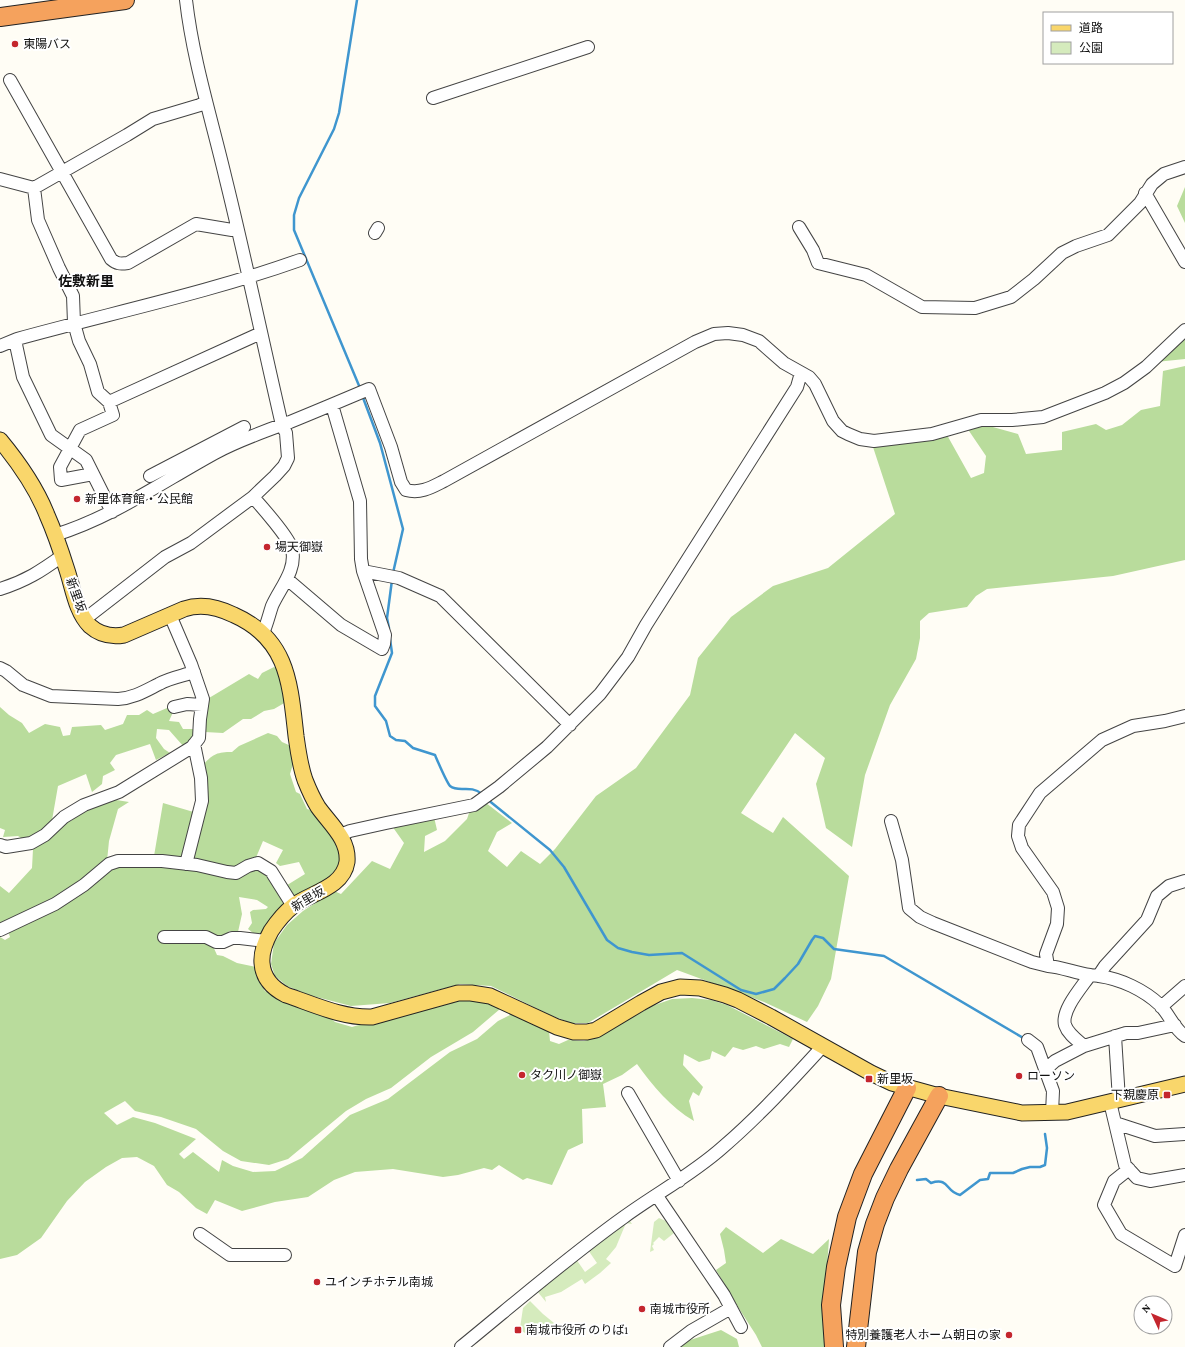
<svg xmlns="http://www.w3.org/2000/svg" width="1185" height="1347" font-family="'Crimson Pro','Noto Sans JP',serif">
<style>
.green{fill:#d5ebbd;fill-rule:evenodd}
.forest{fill:#b9dc9c}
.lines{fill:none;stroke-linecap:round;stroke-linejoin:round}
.stream{stroke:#3f96cf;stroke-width:2.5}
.minor-casing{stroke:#444;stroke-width:14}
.major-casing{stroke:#222;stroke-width:17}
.highway-casing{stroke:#222;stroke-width:20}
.minor{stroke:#fff;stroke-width:12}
.major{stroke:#f9d66b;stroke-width:15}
.highway{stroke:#f5a25d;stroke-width:18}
.poi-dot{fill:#c4262e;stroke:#fff;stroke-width:1.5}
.labels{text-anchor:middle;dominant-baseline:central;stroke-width:4;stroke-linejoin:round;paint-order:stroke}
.poi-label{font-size:12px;fill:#111;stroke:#fff;text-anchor:start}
.street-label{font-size:12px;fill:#111;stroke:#fff}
.quarter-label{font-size:14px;font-weight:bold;fill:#111;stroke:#fff}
</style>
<rect width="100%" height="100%" fill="#fffdf5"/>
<!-- green -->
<path class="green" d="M628,1218l4,6 -6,-1 -10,24 -10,12 5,4 -11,10 -15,11 -3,-5 -21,13 -16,5 1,5 -9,-11 6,-7 61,-49zM588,1250l9,13 -12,9 -9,-13z
M659,1218l7,3 8,12 -10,8 -5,-4 -6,6 1,1 -2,2 2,4 -4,2 4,-30z
M530,1301l13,13 11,9 -5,4 -5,-3 -10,9h-9l-3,-2 -2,-3 3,-20z"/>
<!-- forest -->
<path class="forest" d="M1185,187v36l-8,-17z
M1185,335v24l-29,3z
M1185,366v194l-72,16 -126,13 -11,7 -9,11 -38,6 -9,8v17l-4,21 -26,46 -25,70 -13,72 -26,-19 -10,-44 9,-26 -30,-25 -54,80 32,20 10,-16 66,59 -18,103 -13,27 -11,16 -43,-20 -87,-32 -89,53h-17l-21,-8 -59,-29 -31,-2 -70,19 -39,3 -42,-11 -22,-9 -12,-10 -4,-12 3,-21 13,-18 16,-14 31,-20 7,3 31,-33 18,8 14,-26 -12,-17 42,-9 3,13 -12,6 -1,16 21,-11 22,-22 3,-9 16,-7 26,20 -15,9 -9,19 19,16 14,-16 19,13 15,-15 41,-53 40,-28 54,-73 8,-37 33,-41 42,-31 55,-18 67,-54 -22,-67 74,-12 24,43 13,-5 2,-17 -19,-28 15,-4 36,10 8,20 36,-4v-18l34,-8 10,6 16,-5 19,-15 19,-4 3,-35z
M274,667l3,2 9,33 -12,7 -10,2 -13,8h-8l-20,14 -18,-1 -1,-17 5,-17 40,-24 9,5 4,-6z
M0,707l9,8 13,8 7,10 16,-9 15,3 3,9 7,-1 2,-8 29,-2 4,5 18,-6 4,-9h12l8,-5 6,4 14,-6 7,2 -5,11 10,1 4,7h12l2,7 -13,11 -15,-17 -12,-1 -1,9 8,11 6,4 -14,7 -6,-16 -34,11 -6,8 5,7 -12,6 -1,8 -10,8 -6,-18 -28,12 -7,40 -27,14 -6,-4 -15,1 2,-7 -5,-2z
M268,733l9,3 5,6 9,4 3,15 -4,13 6,18 4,2 7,15 10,3 20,29 4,23 -9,14 -40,22 -8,-13 21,-13 -6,-12 -19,4 -4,-3 7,-13 -20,-9 -8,19 -19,9 -46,-8 13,-96c10,-11 14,-13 29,-13l7,-6z
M110,799l19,3 -11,7 -9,32 -2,20 -25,23 -82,43v-41l9,7 23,-25 1,-19 30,-27 8,-1 15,-14z
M163,803l34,10 -12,46 -31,-3z
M160,864l64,11 34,-9 11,7 18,33 -24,28 -10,-1 -5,-4 4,-6 -2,-11 3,-2 13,-1 2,-2 -11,-7 -18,-3 3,17 -4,18 -9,-1 -3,5h-10l-4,8 5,11 6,1 14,7 19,4 1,11 8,13 27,13 31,8 12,10 17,5 100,-30 35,4 13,8 -27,23 -42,25 -40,31 -25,11 -20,12 -58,48 -19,6 -28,-4 -18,-10 -27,-22 -35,-12 -26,-6 -10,-10 -21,12 13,12 16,-8 22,6 41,16 -17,15 5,5 9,-7 26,20 3,-12 11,6 20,6 22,-1 27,-13 48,-43 38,-16 62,-47 27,-13 21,-18 16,-8 35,18 1,10 9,3 9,-4 16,1 15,-4 53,-31 20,-7 20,-1 19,2 16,5 66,34 -4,8 -9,-3 -16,5 -8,-3 -13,4 -10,-3 -8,10 -13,-6 -2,8 -11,3 -15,-8 -1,11 20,22 -4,9 -6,-4 -4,9 5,20c-24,-14 -41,-35 -57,-57l-15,11 -19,9 3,23 -24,2 1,34 -15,7 -16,35 -25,-7 -4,2 -24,-15 -7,5 -8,-2 -26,7 -15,2 -50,-8 -38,3 -21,8 -26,17 -33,5 -33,9 -27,-11 -8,14 -11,-6 -17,-16 -12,-7 -13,-19 -17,-9 -15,1 -16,9 -21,15 -18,19 -26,37 -24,17 -17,4v-322l5,3 5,-3 -2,-6 101,-64z
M726,1227l37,26 18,-14 32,15 16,-15 -4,55v53h-63l-6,-12 -18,-28 -22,-37 10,-7 -2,-13 -4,-16z
M721,1330l16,9 2,8h-60l5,-5z"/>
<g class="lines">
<!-- stream -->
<path class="stream" d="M357,0l-18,113 -5,16 -35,69 -5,17v15l66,158
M362,395l18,48 23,86 -10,44
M389,628l-2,-10 5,-38
M390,639l2,14 -17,43v10l11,15 4,15 6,4 9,1 8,7 22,7c3,7 11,26 15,31 9,7 20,-2 32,8
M487,799l63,51 14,17 43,73 11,8 14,4 17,3 33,-2 59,37 15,4 18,-5 11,-11 13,-14 14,-24 3,-4 8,2 11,11 50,7 141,83
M917,1180l9,-1 5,4c19,-6 14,9 29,12l20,-15 8,-1 2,-6h23l9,-4 8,-2h10l5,-2 2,-17 -2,-14"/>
<!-- minor casing -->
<g class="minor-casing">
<path id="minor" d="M10,80l101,179c6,5 9,5 17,4l68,-39 36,6 5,-1
M433,98l155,-51
M0,179l34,9 93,-53 26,-16 47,-14 6,-4
M34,188l4,32 21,48 14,28 1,27 5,18 11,23 8,28 11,10 4,13 -33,15 -20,37 1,13 32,-6
M1145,193l40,69
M799,227l14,23 5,13 48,12 56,32 53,1 36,-11 23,-18 28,-26 14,-7 32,-11 32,-32 12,-19 12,-10 21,-7
M375,233l3,-5
M15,340l8,37 28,58 35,25 26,52
M0,346l17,-7c94,-26 190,-46 283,-79
M109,402l152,-69
M150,476l94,-49
M253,497c9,10 36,41 39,52 5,21 -12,39 -20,57 -3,9 -5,18 -9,27
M55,535c58,-18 107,-53 160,-82 24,-13 50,-22 75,-31 27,-11 53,-22 79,-33l22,58 10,35 5,8c15,4 26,-3 38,-9l251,-139 19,-8 14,-1 15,2 16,6 25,22 25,14 6,7 18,37 9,10 6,3 12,5 14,2 58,-7 49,-14h31l31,-3 62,-24 19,-10 22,-16 39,-37
M363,571l36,7 41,18 130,129
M287,579l54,46 41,24 2,-5 1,-9 -22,-64 -2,-12 -1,-58 -28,-96
M0,589c26,-8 41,-18 62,-33
M85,619l80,-62 26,-14 62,-46 22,-21 9,-10 4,-8 -2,-25 -4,-8c-19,-82 -36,-164 -56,-245 -14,-60 -33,-119 -40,-180
M0,668l6,3 17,14 28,11 67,3c16,-1 27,-8 41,-15 10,-6 23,-8 35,-12
M174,707l13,-3 15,1
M1185,716l-20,5 -32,5 -31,14 -62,53 -21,32 -1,11 4,12 31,44 5,16 -1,16 -11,30 2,12c14,1 27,7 42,9 3,1 6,0 9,1 22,3 45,14 61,29 9,9 14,24 25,31
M891,821l11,39 7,48 11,9 13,6 99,39 16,4
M340,835l10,-4 36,-8 88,-18 25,-18 48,-40 53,-53 28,-37 18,-32 151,-238 4,-14
M0,845l6,2 25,-4 14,-8 19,-18 20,-12 35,-13 73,-45 7,-9 1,-19 3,-20 -12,-35 -21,-49
M186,864l16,-63 -1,-23 -7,-34
M0,930l55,-26 29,-19 25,-21 9,-3h44l35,4 30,7 9,1 12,-7 10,-3 13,8 22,35
M164,937h42l10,5h7l9,-4h8l26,3
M1099,975l6,-9 42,-46 10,-24 12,-10 16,-5
M1161,1007l24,-21
M1115,1036l4,64
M1028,1040l9,7 16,44 -1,22
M1084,1046c-7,-6 -16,-12 -19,-21 -4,-15 17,-38 25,-50
M1046,1069l9,-8 29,-15 42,-13h12l37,-8
M628,1093l51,88
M1110,1102l15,63 12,13 13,3 35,-6
M1115,1123l40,13 30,-2
M1129,1169l-15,12 -10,24 17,29 54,32 10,-31
M657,1196l67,99 17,32
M200,1234l30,21h55
M461,1347c54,-44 107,-90 163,-130 33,-24 69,-43 99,-70 36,-31 68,-66 100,-101
M670,1347l21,-16 40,-23"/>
</g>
<!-- major casing -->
<g class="major-casing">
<path id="major" d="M0,440c19,23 36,47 47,75 8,18 14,36 20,55 6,18 9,42 23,56 10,9 22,11 34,9l60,-26c17,-6 34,-2 50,6 54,24 56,68 62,121 2,14 4,30 9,44 4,10 8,19 13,27 12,17 31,32 29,55 -4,26 -37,31 -54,44 -9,7 -16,16 -22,25 -5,9 -10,20 -9,32 1,15 10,25 24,32 27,9 56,23 86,22l86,-24h13l19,3 67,31 17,5h13l9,-2 45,-27 20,-11 19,-5 20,1 25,7 13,5 33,17 100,56 21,10 47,13 83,17 45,-1 118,-28"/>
</g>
<!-- highway casing -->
<g class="highway-casing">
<path id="highway" d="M0,17l125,-17
M834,1347l-3,-42 5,-38 11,-50 16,-43 44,-86
M856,1347l11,-95 8,-28 10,-26 14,-29 40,-73"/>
</g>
<!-- minor -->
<use href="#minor" class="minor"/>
<!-- major -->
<use href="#major" class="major"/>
<!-- highway -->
<use href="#highway" class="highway"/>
</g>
<!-- markers -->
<g class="poi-dot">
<circle cx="15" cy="44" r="4"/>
<circle cx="77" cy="499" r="4"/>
<circle cx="267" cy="547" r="4"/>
<circle cx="522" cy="1075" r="4"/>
<circle cx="1019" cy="1076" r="4"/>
<rect x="865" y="1075" width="8" height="8" rx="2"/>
<rect x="1163" y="1091" width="8" height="8" rx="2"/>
<circle cx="317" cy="1282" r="4"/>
<circle cx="642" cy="1309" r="4"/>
<rect x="514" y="1326" width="8" height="8" rx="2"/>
<circle cx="1009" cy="1335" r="4"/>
</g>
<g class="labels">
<!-- poi labels -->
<g class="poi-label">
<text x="23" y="44">東陽バス</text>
<text x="85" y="499">新里体育館・公民館</text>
<text x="275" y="547">場天御嶽</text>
<text x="530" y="1075">タク川ノ御嶽</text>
<text x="1027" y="1076">ローソン</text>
<text x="877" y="1079">新里坂</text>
<text x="1159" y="1095" text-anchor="end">下親慶原</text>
<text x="325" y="1282">ユインチホテル南城</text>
<text x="650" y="1309">南城市役所</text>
<text x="526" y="1330">南城市役所 のりば1</text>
<text x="1001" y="1335" text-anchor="end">特別養護老人ホーム朝日の家</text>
</g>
<!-- street labels -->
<g class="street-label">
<text transform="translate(76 595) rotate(70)">新里坂</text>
<text transform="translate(308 899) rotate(-31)">新里坂</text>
</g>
<!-- quarter labels -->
<g class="quarter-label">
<text x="86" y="281">佐敷新里</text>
</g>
</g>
<!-- legend -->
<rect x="1043" y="12" width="130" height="52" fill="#ffffff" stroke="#a0a0a0"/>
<rect x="1051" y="25" width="20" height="6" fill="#f9d66b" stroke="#a0a0a0"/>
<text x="1079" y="32" font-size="12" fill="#111111">道路</text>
<rect x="1051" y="42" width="20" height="12" fill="#d5ebbd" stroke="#a0a0a0"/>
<text x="1079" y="52" font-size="12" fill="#111111">公園</text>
<!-- north arrow -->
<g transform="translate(1153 1315) rotate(314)"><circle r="19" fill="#ffffff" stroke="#a0a0a0"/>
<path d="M0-3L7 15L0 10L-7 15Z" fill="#c4262e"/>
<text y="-6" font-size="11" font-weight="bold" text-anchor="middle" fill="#111111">N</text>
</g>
</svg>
